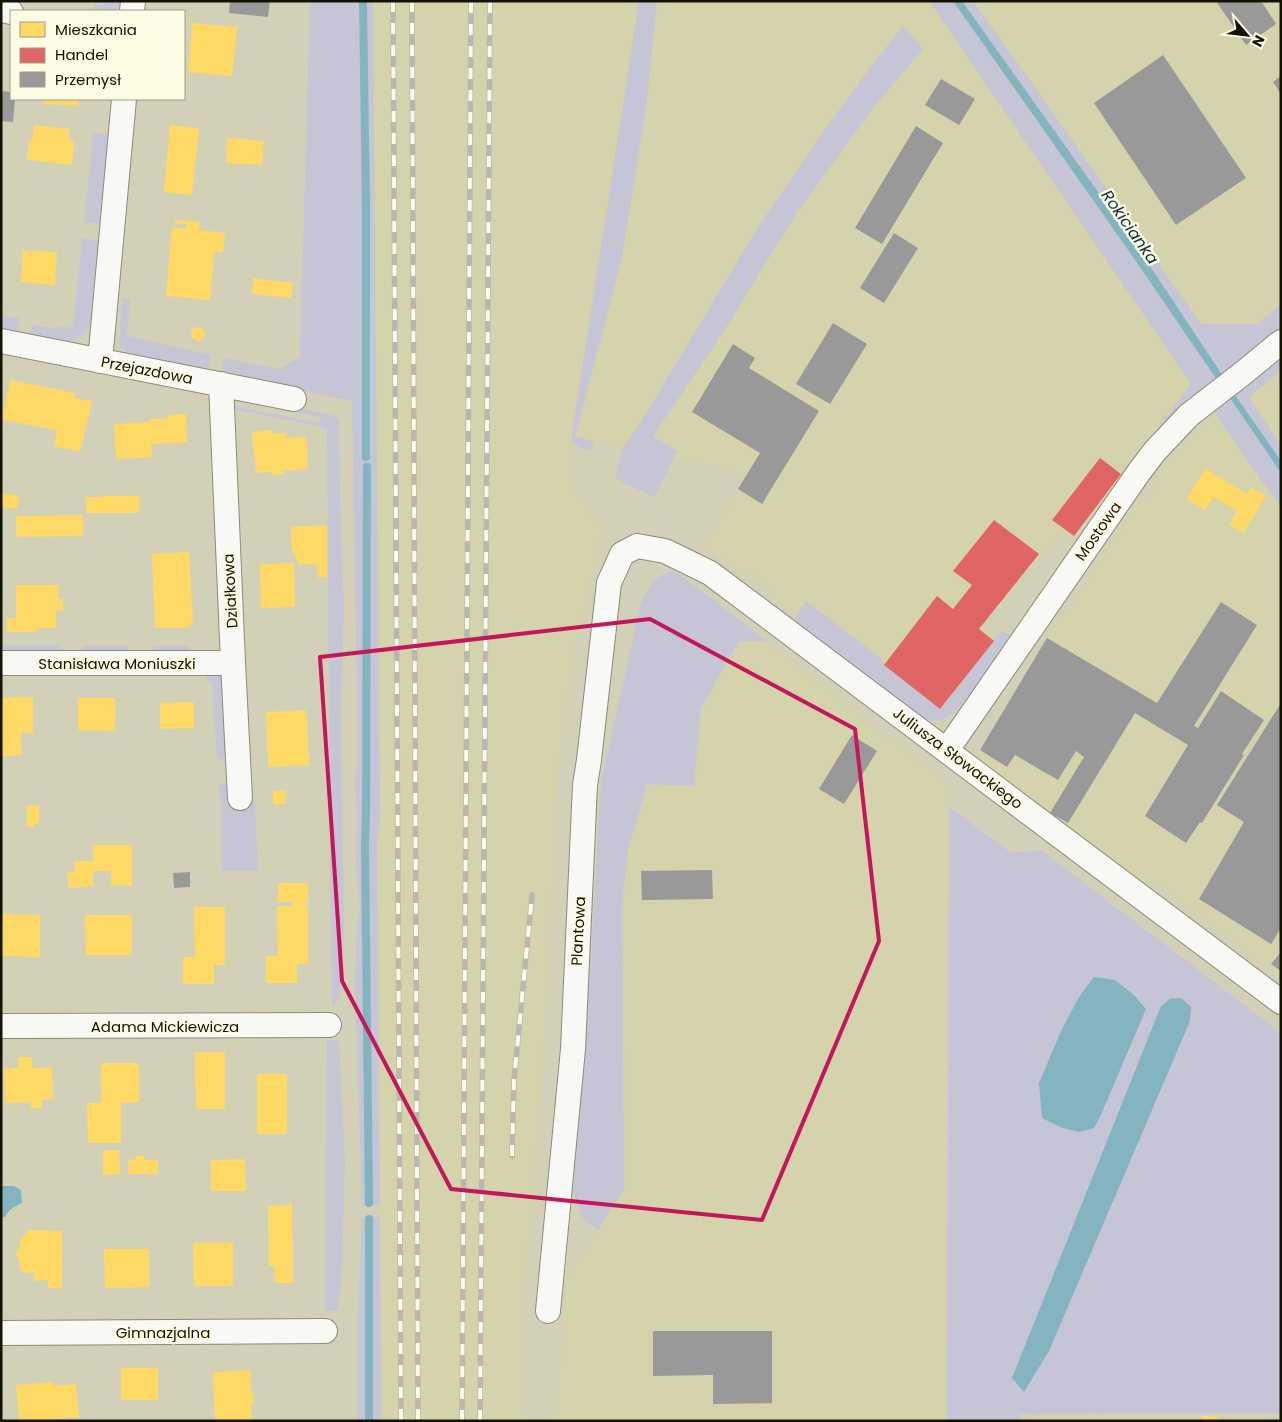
<svg xmlns="http://www.w3.org/2000/svg" width="1282" height="1422" font-family="Poppins,sans-serif">
<style>
.built{fill:#d5d3ab}
.green{fill:#c5c5d5}
.water{fill:#83b4c0}
.homes{fill:#ffd966}
.shops{fill:#e06666}
.industry{fill:#999}
.lines{fill:none;stroke-linecap:round;stroke-linejoin:round}
.stream{stroke:#83b4c0;stroke-width:8}
.minor-casing{stroke:#8c8b78;stroke-width:26}
.minor{stroke:#f8f8f4;stroke-width:24}
.rail-casing{stroke:#b8b8b1;stroke-width:5.5}
.rail{stroke:#fcfbe4;stroke-width:4;stroke-dasharray:11;stroke-linecap:butt}
.marked{fill:none;stroke:#c2185b;stroke-width:4;stroke-linejoin:round}
.labels{text-anchor:middle;dominant-baseline:central;stroke-width:5;stroke-linejoin:round;paint-order:stroke}
.street-label{font-size:15px;fill:#131203;stroke:#fcfbe4}
.water-label{font-size:16px;font-style:italic;fill:#0d303c;stroke:#fcfbe4}
</style>
<rect width="100%" height="100%" fill="#d2d1b8"/>
<!-- built -->
<path class="built" d="M373,1h266l-68,440v45l32,40 -34,152 -13,108 -5,117 -8,157 -16,198 -4,30 -3,133h-139l-4,-579 3,-21z
M657,1h272l262,383 -46,62 -72,94h-8l-10,-4 -72,91 12,10 -54,69 -134,-104 -12,17 -20,-15 -4,-17 -17,-13 -11,3 -39,-32 43,-70 -49,-13 -123,-24 47,-181 25,-157z
M973,1h308v302l-23,21 -57,1 -154,-221z
M1281,370v75l-32,-47z
M1215,413l28,42 38,52v472l-123,-95 -25,-4 -158,-123 72,-119 27,-38 64,-99 9,-5 12,-16v-10z
M740,641l27,2 179,139 -1,639h-390l13,-143 57,-89 -2,-285 5,-53 20,-67 47,3 7,-78z"/>
<!-- green -->
<path class="green" d="M104,1h16l-1,7 -2,3h-23l1,-7 8,1z
M310,1h63l7,820 -3,21 3,363 -18,1 -7,-224 2,-58 3,-13 -4,-47 1,-52 -2,-28 3,-28 -6,-355 -130,-27 1,-16 56,11 21,-12z
M639,1h18l-10,99 -25,157 -47,180 19,4 -4,9c-8,0 -13,-4 -19,-9z
M929,1h24l180,256 84,123 -72,66 46,-62z
M962,1h11l74,103 154,220h57l23,-21v24l-51,48 -7,1 -83,-125z
M903,26l20,23 -50,59 -77,106 -74,120 -69,102 24,15 -22,46 -28,-12 -12,-8 8,-29 19,-28 114,-190 70,-102 46,-63z
M93,133l15,1 -8,89h-16z
M82,238l17,3 -6,73 -4,13 -5,7 -13,7h-7l-34,-5 2,-11 26,4 1,-3 14,2z
M122,298l8,1 -3,37 84,19 -3,16 -77,-15 -5,-4 -7,-6z
M1,315l18,3 -3,16 -15,-3z
M1281,359v11l-32,28 32,47v16l-46,-66z
M1230,398l51,75v34l-38,-52 -28,-42 5,-7z
M233,406l86,17 1,-6 -29,-6 1,-4 44,9 3,5 1,76 4,111 -3,103 3,221 -4,66 -8,9 -2,-138 -3,-441 -95,-19z
M671,571l12,6 84,64h-28l-38,67 -7,78 -47,-2 -19,66 -6,54 2,285 -26,41 -15,-11 -10,-28 19,-251 9,-158 40,-179c8,-15 12,-27 30,-32z
M806,601l76,58 -1,3 61,46 60,-78 12,8 -60,75c-14,8 -18,9 -34,6l-145,-108v-7l20,15z
M1,645h61v9l-61,-1z
M83,646h46v9l-47,-2z
M154,646h35v8l-35,1z
M206,672l9,1 9,6 6,81 -13,-1 -5,-77h-5z
M219,784l9,1 5,16 22,1 3,69h-36l-1,-63z
M949,807l62,46 30,-3 240,183v380l-259,1 -5,7h-70z
M327,1040l12,1 6,121 -3,108 -4,40 -13,1z
M380,1217l1,204h-23v-102l4,-101z"/>
<!-- water -->
<path class="water" d="M953,1h9l178,250 83,125 -6,4 -84,-123z
M1235,395l46,66v12l-51,-75z
M1094,977l21,3 19,15 12,14 -46,108 -6,11 -15,4 -19,-5 -18,-9 -3,-35 22,-52 18,-34z
M1181,998l10,9 -1,14 -141,330 -25,41 -12,-14 149,-372 9,-7z
M1,1186h13l7,4 1,13c-9,5 -11,4 -17,14l-4,1z"/>
<!-- homes -->
<path class="homes" d="M192,23l45,4 -5,49 -44,-4z
M44,99h35l-1,7 -34,-2z
M34,125l35,4v11l5,1 -2,24 -45,-5 2,-19h3z
M170,125l29,3 -7,67 -28,-3z
M227,138l37,3 -2,24 -36,-2z
M175,220l25,2 -1,8 26,3 -2,19 -8,-1v3h-1l-4,46 -44,-4 6,-69 14,2v-5l-12,-1z
M23,250l34,2 -2,33 -34,-3z
M253,278l40,5 -2,15 -39,-4z
M191 334a7 7 0 1 1 14 0a7 7 0 1 1-14 0Z
M10,380l65,13 -1,5 18,3 -12,51 -26,-6 3,-16 -55,-10z
M186,414l1,28 -36,2 1,13 -36,2 -2,-35 36,-2v-3h17v-4z
M272,430v4l14,-1v5l20,-1 2,32 -25,2 1,3 -12,1v-3l-16,1 -4,-41z
M1205,468l42,26 4,-6 15,8 -23,37 -14,-9 8,-13 -24,-14 -8,13 -18,-11z
M1,493l18,3 -2,13 -16,-2z
M102,496h37v17h-53v-16h16z
M83,515v21l-67,1v-21z
M327,525v52l-9,1 -1,-13 -18,-1 -7,-14 -1,-23z
M189,552l4,70 -6,6h-32l-3,-74z
M294,563l1,44 -34,1 -1,-44z
M16,585h43l-1,14h5v12h-7v17h-20v4h-29v-14h9z
M33,697v36l-12,-1 1,23 -21,1v-58z
M78,698h37v33l-37,-1z
M194,702v26l-34,1v-26z
M306,710l3,55 -41,2 -2,-55z
M286,790l-1,14h-12v-13z
M27,805h12v18l-5,1v3h-7z
M93,845h39v41l-21,-1v-14h-18v15l-24,2 -2,-15 9,-1 -2,-11h19z
M278,883h30v19h-2v4h2v58h-11v19h-31v-27h12l-1,-50h15l1,-4h-15z
M194,907h31v58h-11v19h-31v-27h12z
M1,914l39,1v42l-39,-1z
M85,915h47v40h-46z
M195,1052h30v57h-29z
M18,1057h14v11l20,-1 1,32 -11,1v8l-11,1 -1,-7 -25,1 -1,-35h14z
M101,1063h38v39l-18,1v40h-33l-1,-40h14z
M257,1074h30v60h-30z
M103,1150h16l1,24 -17,1z
M144,1155v5h14v14h-30v-15l8,1v-4z
M245,1159l1,32h-35v-31z
M289,1203h3l1,80h-18l-1,-17h-5l-1,-60 21,-1z
M29,1230l33,1v57h-14v-8l-14,1v-8h-9l-5,-4v-9l-5,-6 5,-5v-10z
M233,1242v44h-39l-1,-43z
M104,1249h45v38l-44,1z
M121,1368h37v32h-37z
M250,1370l1,22 2,-1 1,13h-3l1,17h-37l-2,-49z
M53,1382l1,4 22,-2 3,33 -22,2v2h-38l-3,-36z
M1203,1416l16,1 -1,4h-16z"/>
<!-- shops -->
<path class="shops" d="M1100,458l21,16 -47,62 -22,-16z
M994,520l45,34 -60,75 15,12 -54,68 -56,-44 53,-69 16,13 19,-24 -19,-14z"/>
<!-- industry -->
<path class="industry" d="M230,1h40l-2,16 -39,-4z
M1216,1h45l15,23 -30,21z
M1163,55l83,123 -70,47 -82,-122z
M1281,76v18l-8,-12z
M941,79l34,20 -16,26 -34,-20z
M1,91l10,1v7h4l-2,23 -12,-1z
M916,126l27,17 -61,101 -27,-16z
M894,233l24,15 -34,55 -24,-15z
M833,323l34,21 -37,60 -34,-20z
M733,344l22,14 -6,10 70,43 -57,93 -24,-15 22,-36 -68,-41z
M1221,602l36,23 -63,101 4,2 23,-37 43,29 -22,34 2,1 -42,68 -2,-1 -14,21 -41,-27 43,-71 -53,-32 -67,110 -18,-10 34,-56 -8,-6 -18,29 -43,-25 -8,12 -27,-17 67,-112 110,65z
M1281,703v225l-10,16 -72,-45 45,-77 -27,-17z
M852,735l25,16 -33,53 -25,-15z
M712,870l1,29 -71,1 -1,-29z
M190,872v15l-16,1 -1,-15z
M1281,952v19l-10,-7z
M653,1331h119v72l-59,1v-29l-60,1z"/>
<g class="lines">
<!-- stream -->
<path class="stream" d="M363,1l3,205v251
M367,467l-1,351 -1,28 4,357
M369,1421v-202"/>
<!-- minor casing -->
<g class="minor-casing">
<path id="minor" d="M1,10l10,2
M132,11l1,-10
M1,341l293,58
M100,361l24,-262
M221,384l12,279 7,135
M1,663h232
M947,750l192,-278 16,-21 34,-36 53,-41 39,-32
M1,1026l328,-1
M548,1311l25,-262 12,-264 4,-25 20,-177 13,-29 15,-8 28,5 45,22 571,429
M1,1333l324,-2"/>
</g>
<!-- minor -->
<use href="#minor" class="minor"/>
<!-- rail casing -->
<g class="rail-casing">
<path id="rail" d="M393,1l8,1420
M412,1l6,1420
M512,1156l2,-76 18,-185
M462,1421l9,-1420
M480,1421l10,-1420"/>
</g>
<!-- rail -->
<use href="#rail" class="rail"/>
</g>
<!-- marked area -->
<path class="marked" d="M650,619l205,110 24,212 -117,279 -311,-31 -109,-208 -22,-324z"/>
<g class="labels">
<!-- street labels -->
<g class="street-label">
<text transform="translate(147 370) rotate(11)">Przejazdowa</text>
<text transform="translate(1098 531) rotate(-55)">Mostowa</text>
<text transform="translate(230 591) rotate(-93)">Działkowa</text>
<text x="117" y="663">Stanisława Moniuszki</text>
<text transform="translate(958 758) rotate(37)">Juliusza Słowackiego</text>
<text transform="translate(578 931) rotate(-87)">Plantowa</text>
<text x="165" y="1026">Adama Mickiewicza</text>
<text x="163" y="1332">Gimnazjalna</text>
</g>
<!-- water labels -->
<g class="water-label">
<text transform="translate(1130 227) rotate(55)">Rokicianka</text>
</g>
</g>
<!-- border -->
<rect width="1282" height="1422" fill="none" stroke="#131203" stroke-width="5"/>
<!-- legend -->
<rect x="10" y="10" width="175" height="90" fill="#fcfbe4" stroke="#9f9e8a"/>
<rect x="20" y="22" width="25" height="15" fill="#ffd966" stroke="#9f9e8a"/>
<text x="55" y="35" font-size="15" fill="#131203">Mieszkania</text>
<rect x="20" y="48" width="25" height="15" fill="#e06666" stroke="#9f9e8a"/>
<text x="55" y="60" font-size="15" fill="#131203">Handel</text>
<rect x="20" y="72" width="25" height="15" fill="#999999" stroke="#9f9e8a"/>
<text x="55" y="85" font-size="15" fill="#131203">Przemysł</text>
<!-- north arrow -->
<g transform="translate(1247 35) rotate(118)" stroke="#fcfbe4" stroke-width="4" paint-order="stroke">
<path d="M0-4L9 19L0 12L-9 19Z" fill="#131203"/>
<text y="-8" font-size="14" font-weight="bold" text-anchor="middle" fill="#131203">N</text>
</g>
</svg>
